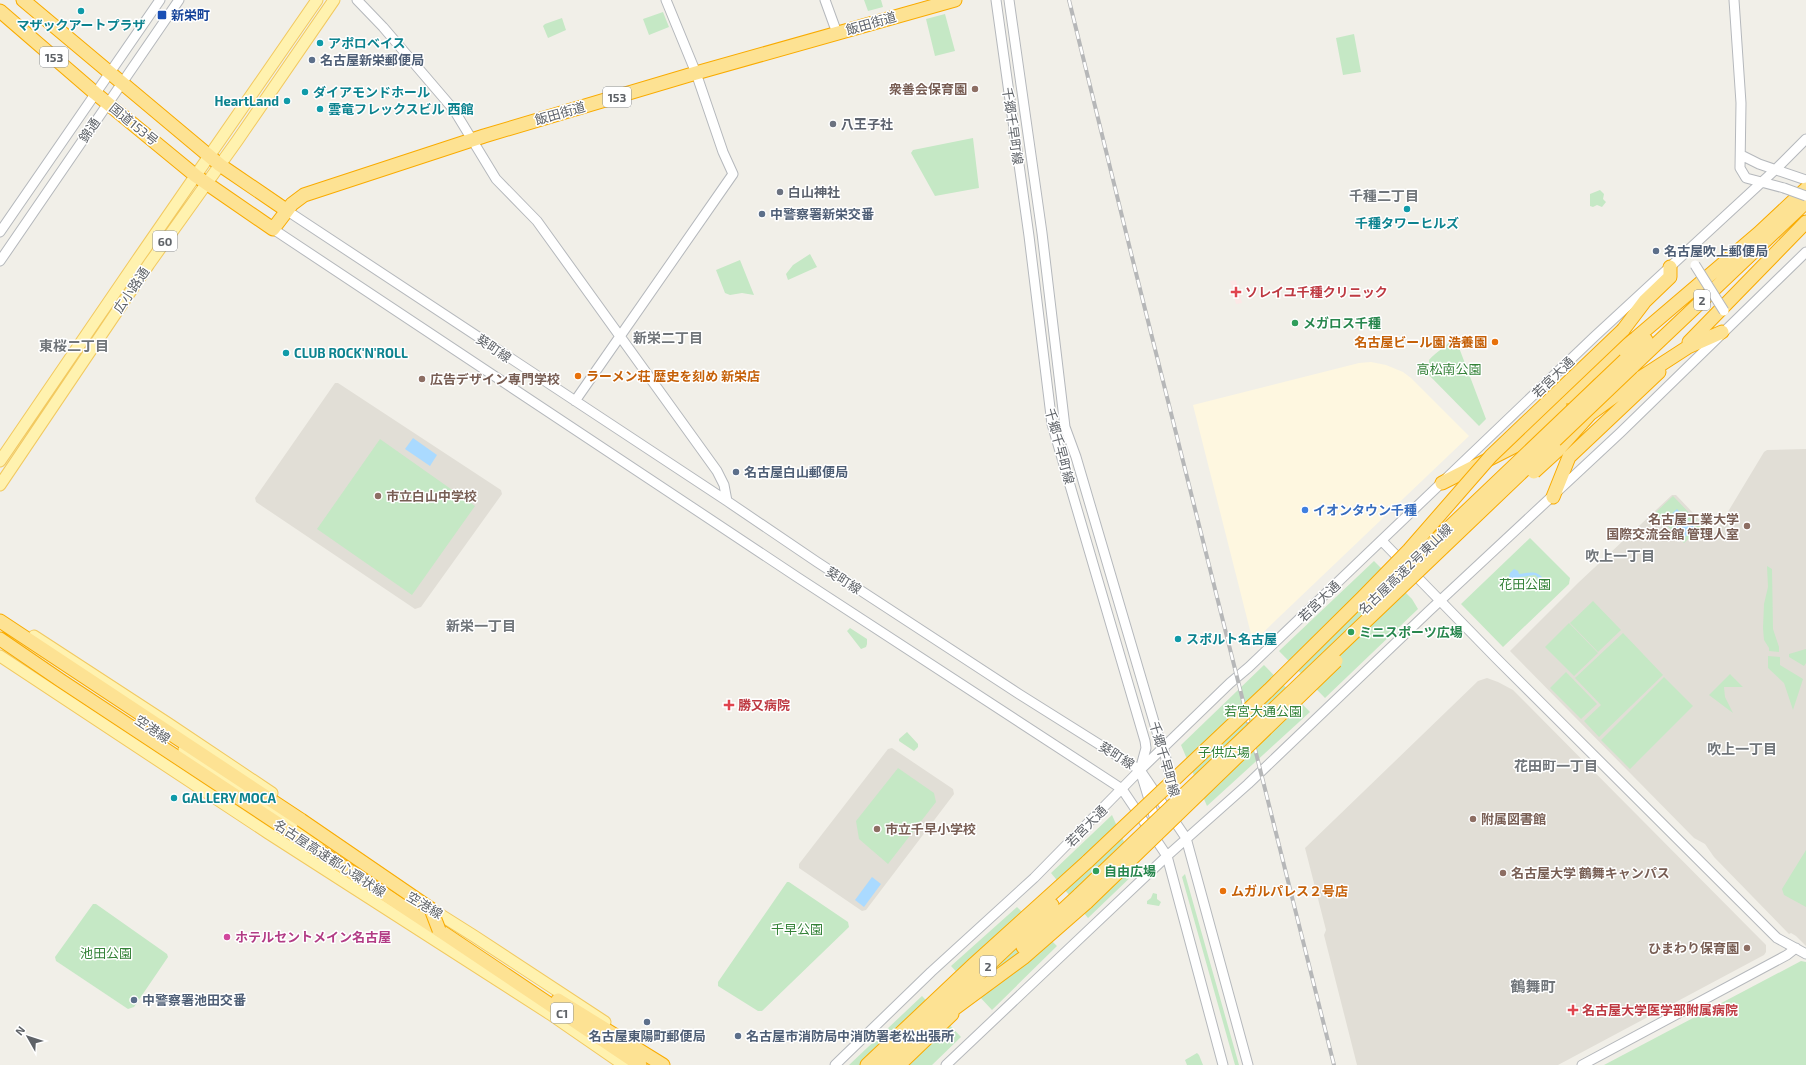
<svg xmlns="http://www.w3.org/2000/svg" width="1806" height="1065" font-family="'Exo 2','Noto Sans JP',sans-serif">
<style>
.commercial{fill:#fef7e0}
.education{fill:#e1ded6}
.medical{fill:#fce8e6}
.green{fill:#c5e8c5}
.water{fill:#aadaff}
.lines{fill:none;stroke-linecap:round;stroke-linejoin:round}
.minor-casing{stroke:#b5b8bc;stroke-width:11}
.major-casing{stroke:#f2c960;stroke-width:13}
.highway-casing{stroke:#f9ab00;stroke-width:15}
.minor{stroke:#fff;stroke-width:9}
.major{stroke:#fff2af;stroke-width:11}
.highway{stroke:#fde293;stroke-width:13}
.rail-casing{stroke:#b6b7b8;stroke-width:4}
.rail{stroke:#fff;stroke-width:2.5;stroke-dasharray:8;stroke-linecap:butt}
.minor-bridge-casing{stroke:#b5b8bc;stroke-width:11;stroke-linecap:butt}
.highway-bridge-casing{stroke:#f9ab00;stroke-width:15;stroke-linecap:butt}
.minor-bridge{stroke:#fff;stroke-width:9}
.highway-bridge{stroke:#fde293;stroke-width:13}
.culture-dot{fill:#0f9aa8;stroke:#fff;stroke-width:1.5}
.transit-dot{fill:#1a4fb4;stroke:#fff;stroke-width:1.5}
.service-dot{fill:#5c6f8a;stroke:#fff;stroke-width:1.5}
.education-dot{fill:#8d6e63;stroke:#fff;stroke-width:1.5}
.worship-dot{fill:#6b7280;stroke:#fff;stroke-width:1.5}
.health-dot{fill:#e0444e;stroke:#fff;stroke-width:1.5}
.leisure-dot{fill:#2e9e5b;stroke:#fff;stroke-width:1.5}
.food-dot{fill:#e8710a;stroke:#fff;stroke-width:1.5}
.shop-dot{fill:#3f7fe0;stroke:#fff;stroke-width:1.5}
.hotel-dot{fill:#d1479c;stroke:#fff;stroke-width:1.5}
.labels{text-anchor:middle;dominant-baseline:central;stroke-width:3;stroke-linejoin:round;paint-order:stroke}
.shield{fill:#fff;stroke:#8f9295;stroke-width:1}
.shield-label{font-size:12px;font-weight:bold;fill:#5f6368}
.transit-label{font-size:13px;font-weight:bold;fill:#164399;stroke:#fff;text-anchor:start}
.street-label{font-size:13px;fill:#5f6368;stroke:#fff}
.culture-label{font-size:13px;font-weight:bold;fill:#0d838f;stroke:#fff;text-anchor:start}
.service-label{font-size:13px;font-weight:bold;fill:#4e5e75;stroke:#fff;text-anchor:start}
.education-label{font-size:13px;font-weight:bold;fill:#785e54;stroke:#fff;text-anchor:start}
.worship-label{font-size:13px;font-weight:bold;fill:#5b616d;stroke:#fff;text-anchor:start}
.health-label{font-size:13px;font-weight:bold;fill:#be3a42;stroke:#fff;text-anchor:start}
.leisure-label{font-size:13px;font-weight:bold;fill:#27864d;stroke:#fff;text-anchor:start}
.food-label{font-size:13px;font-weight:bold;fill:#c56008;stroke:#fff;text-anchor:start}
.park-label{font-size:13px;fill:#348238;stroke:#fff}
.shop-label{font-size:13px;font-weight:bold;fill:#366cbe;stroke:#fff;text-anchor:start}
.hotel-label{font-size:13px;font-weight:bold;fill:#b23c85;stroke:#fff;text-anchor:start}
.neighbourhood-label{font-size:14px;font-weight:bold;fill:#70757a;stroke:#fff}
.quarter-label{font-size:15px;font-weight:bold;fill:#70757a;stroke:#fff}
</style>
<rect width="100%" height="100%" fill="#f1efe8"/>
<!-- commercial -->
<path class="commercial" d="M1371,362l15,3 17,7 8,6 58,58 -216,206 -60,-237 166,-42z"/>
<!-- education -->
<path class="education" d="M335,383h3l163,107 1,4 -81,113 -6,2 -159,-107 -1,-4z
M1806,449v497l-10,-10 -5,-3 -2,1 -75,-77 -9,-13 -11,-6 -184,-187 68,-68 94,-88h4l38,40 50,-83 3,-2z
M1487,678l11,4 15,8 253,255v7l-2,3 -206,110h-201l-33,-130 2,-5 -21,-82 173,-167z
M892,748l61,41 1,5 -88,116 -4,1 -63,-43v-4l89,-115z"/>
<!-- medical -->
<path class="medical" d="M1236,280l6,23 -6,1 -6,-23z"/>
<!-- green -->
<path class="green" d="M864,0h17l2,7 -15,4z
M663,12l6,15 -20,8 -6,-16z
M945,14l10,37 -20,5 -9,-37z
M562,18l4,12 -18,8 -5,-12 2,-2z
M1354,34l7,38 -18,3 -7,-37z
M973,138l6,50 -44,8 -24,-43 2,-3z
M1600,190l4,4 -1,5 3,3 -4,5 -5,-2 -4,2 -3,-1v-12z
M810,254l7,13 -29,13 -2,-6 7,-9z
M740,260l14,35 -12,-2 -12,2 -5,-2 -9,-23z
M1455,337l31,82 -7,7 -54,-55 4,-4v-7c7,-8 18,-14 26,-23z
M380,439l95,67 -63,89 -95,-66z
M1673,496l29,30 -18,17 -29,-30z
M1530,538l40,40 -1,6 -66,63 -42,-43z
M1374,561l38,38 6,10 -93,89 -46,-47z
M1767,566l5,3 1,60 6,18v5l-10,-1v-3l-5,-8 -1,-12 1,-24 4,-17z
M1593,601l28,29 -23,22 -28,-29z
M1569,623l29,30 -24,23 -29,-29z
M850,628l17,11v5l-1,3 -5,2 -14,-18z
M1623,633l40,42 -64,62 -15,-16 17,-16 -26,-27z
M1806,649v14l-2,3 -15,-9v-3z
M1768,656l12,1v8l23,14 -10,31 -9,-27 -16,-15z
M1264,665l46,47 -103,94 -26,-61z
M1566,672l31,32 -16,15 -31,-31z
M1730,674l13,13h-19l1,10 8,16 -24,-18z
M1664,677l29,29 -63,63 -29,-29z
M907,732l11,12v3l-4,4 -15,-10v-2z
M898,768l36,25 2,9 -48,62 -29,-25 -3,-18z
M1112,815l25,56 -49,47 -37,-45z
M1806,850v57l-22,-12 -2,-6z
M1185,874l54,191h-4l-53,-188z
M787,882h2l59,40 1,5 -87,84h-4l-40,-25v-4z
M1153,893l4,1v5l4,3 -2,4 -12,-2v-3l4,-3z
M93,904h3l71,50 1,3 -34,50 -6,2 -72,-48 -1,-4z
M1017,907l40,39 -65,64 -41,-44z
M1801,961l5,1v103h-202z
M922,996l39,41 -29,28h-83z
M1197,1053l2,2 4,10h-16l-2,-5z"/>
<!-- water -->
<path class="water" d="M413,438l24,17 -7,11 -25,-17z
M1677,509l18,19 -10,9 -18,-19z
M1514,569l4,2 1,3c10,-1 18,-5 25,6l-1,9 -6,1 -1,-3 4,-2 1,-5 -6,-5 -14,2 -8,3 -4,-3 1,-4z
M872,877l9,7 -17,23 -9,-7z"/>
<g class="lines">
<!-- minor casing -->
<g class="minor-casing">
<path id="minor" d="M357,0l26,27 71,83 42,69 41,42 180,250 7,14 3,16
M825,0l12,33
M996,0l33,236 23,188 93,317 1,7 -6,22 17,56
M1009,0l33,233 23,194 11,30 81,275 6,15 15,59
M1734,0l7,103 -1,65 6,10 38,10
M1741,155l18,9 47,16
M286,210l441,291 90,61 202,132 121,76 46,68 62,227
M273,229l524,348 325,212 45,67 56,209
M0,232l160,-232
M0,261l179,-261
M575,401l158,-227 -10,-22 -27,-79 -30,-73
M1382,541l114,117 281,280 29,16
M835,1065l96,-93 103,-94 106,-108 90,-87 19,-16 345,-330 182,-168 30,-30
M946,1065l221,-209 81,-72 181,-173 192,-179 185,-180
M1582,1065l205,-110 9,-7"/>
</g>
<!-- major casing -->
<g class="major-casing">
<path id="major" d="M0,461l140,-205 177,-256
M0,485l149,-221 88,-123 97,-141
M34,636l135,88 103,69
M0,656l268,177 282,181 74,51
M184,750l97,66 39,24
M428,907l46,29 131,86"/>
</g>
<!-- highway casing -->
<g class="highway-casing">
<path id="highway" d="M23,0l197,165 66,45
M0,11l95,82 101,83 77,53 19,-25 12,-9 180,-59 212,-63 259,-73
M1759,233l47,-44
M1623,330l22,-29 25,-24v-10
M1689,342l117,-120
M1625,360l21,-20
M1632,367l174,-165
M1568,397l21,-22 47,-37 130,-111
M1557,451l33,-37 41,-30 57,-37 34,-15
M1442,483l75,-38 43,-40
M1553,497l16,-40 90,-85
M0,621l301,199
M0,639l60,41 379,250 201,135
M1023,947l57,-53
M558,1000l105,65
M943,1017l80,-59 64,-56
M867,1065l106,-100 115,-104
M883,1065l169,-160
M899,1065l53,-51"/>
</g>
<!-- minor -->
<use href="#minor" class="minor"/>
<!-- major -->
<use href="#major" class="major"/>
<!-- highway -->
<use href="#highway" class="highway"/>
<!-- rail casing -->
<g class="rail-casing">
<path id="rail" d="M1069,0l63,257 202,808"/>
</g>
<!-- rail -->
<use href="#rail" class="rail"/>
<!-- minor-bridge casing -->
<g class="minor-bridge-casing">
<path id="minor-bridge" d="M1784,188l22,8
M1695,265l29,46"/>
</g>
<!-- highway-bridge casing -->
<g class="highway-bridge-casing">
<path id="highway-bridge" d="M1534,472l23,-21
M1371,602l254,-242
M301,820l130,89 8,21
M1088,861l181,-171 93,-92 47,-48 82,-94 132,-126
M1080,894l552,-527
M1087,902l249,-241"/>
</g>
<!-- minor-bridge -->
<use href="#minor-bridge" class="minor-bridge"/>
<!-- highway-bridge -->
<use href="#highway-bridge" class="highway-bridge"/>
</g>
<!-- markers -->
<g class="culture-dot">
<circle cx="81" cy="11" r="4"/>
<circle cx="320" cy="43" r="4"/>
<circle cx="305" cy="92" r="4"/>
<circle cx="287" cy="101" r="4"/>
<circle cx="320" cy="109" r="4"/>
<circle cx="1407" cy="209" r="4"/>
<circle cx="286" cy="353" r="4"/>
<circle cx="1178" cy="639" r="4"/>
<circle cx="174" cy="798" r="4"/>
</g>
<rect class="transit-dot" x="157" y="10" width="10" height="10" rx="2"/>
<g class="service-dot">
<circle cx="312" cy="60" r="4"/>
<circle cx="762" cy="214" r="4"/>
<circle cx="1656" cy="251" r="4"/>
<circle cx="736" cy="472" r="4"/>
<circle cx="134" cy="1000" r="4"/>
<circle cx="647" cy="1022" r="4"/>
<circle cx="738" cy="1036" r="4"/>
</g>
<g class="education-dot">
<circle cx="975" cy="89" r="4"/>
<circle cx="422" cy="379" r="4"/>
<circle cx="378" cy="496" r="4"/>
<circle cx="1747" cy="526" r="4"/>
<circle cx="1473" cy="819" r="4"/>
<circle cx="877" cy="829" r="4"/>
<circle cx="1503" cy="873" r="4"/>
<circle cx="1747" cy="948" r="4"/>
</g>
<g class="worship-dot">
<circle cx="833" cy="124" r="4"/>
<circle cx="780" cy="192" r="4"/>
</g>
<g class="health-dot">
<path d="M1234 286h4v4h4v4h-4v4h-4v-4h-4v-4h4z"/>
<path d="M727 699h4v4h4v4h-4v4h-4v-4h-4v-4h4z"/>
<path d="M1571 1004h4v4h4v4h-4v4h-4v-4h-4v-4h4z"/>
</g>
<g class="leisure-dot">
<circle cx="1295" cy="323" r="4"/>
<circle cx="1351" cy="632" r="4"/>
<circle cx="1096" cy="871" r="4"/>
</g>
<g class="food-dot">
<circle cx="1495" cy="342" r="4"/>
<circle cx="578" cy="376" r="4"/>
<circle cx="1223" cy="891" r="4"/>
</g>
<circle class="shop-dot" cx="1305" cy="510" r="4"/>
<circle class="hotel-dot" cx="227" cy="937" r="4"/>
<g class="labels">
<!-- shield labels -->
<g class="shield">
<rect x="40" y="47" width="28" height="20" rx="3"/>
<rect x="603" y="87" width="28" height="20" rx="3"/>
<rect x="153" y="231" width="24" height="20" rx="3"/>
<rect x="1694" y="290" width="16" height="20" rx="3"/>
<rect x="980" y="956" width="16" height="20" rx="3"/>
<rect x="551" y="1003" width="22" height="20" rx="3"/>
</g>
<g class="shield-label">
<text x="54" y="57">153</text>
<text x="617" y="97">153</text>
<text x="165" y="241">60</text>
<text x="1702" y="300">2</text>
<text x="988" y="966">2</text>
<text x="562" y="1013">C1</text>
</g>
<!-- transit labels -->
<g class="transit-label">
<text x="171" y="15">新栄町</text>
</g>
<!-- street labels -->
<g class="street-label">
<text transform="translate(871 23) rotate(-16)">飯田街道</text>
<text transform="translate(560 113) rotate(-16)">飯田街道</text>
<text transform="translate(134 124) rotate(39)">国道153号</text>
<text transform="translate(1013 126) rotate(82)">千郷千早町線</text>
<text transform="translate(89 130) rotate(-56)">錦通</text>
<text transform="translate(131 290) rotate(-56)">広小路通</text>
<text transform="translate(494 348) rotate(34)">葵町線</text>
<text transform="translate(1553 377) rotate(-44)">若宮大通</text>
<text transform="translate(1060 446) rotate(75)">千郷千早町線</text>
<text transform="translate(1405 569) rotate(-44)">名古屋高速2号東山線</text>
<text transform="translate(844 580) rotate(32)">葵町線</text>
<text transform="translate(1319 601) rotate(-44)">若宮大通</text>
<text transform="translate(153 729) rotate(34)">空港線</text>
<text transform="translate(1117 755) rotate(32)">葵町線</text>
<text transform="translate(1165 759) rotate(74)">千郷千早町線</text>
<text transform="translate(1086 826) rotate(-45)">若宮大通</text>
<text transform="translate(330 858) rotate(33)">名古屋高速都心環状線</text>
<text transform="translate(425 905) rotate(31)">空港線</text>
</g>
<!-- culture labels -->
<g class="culture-label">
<text x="81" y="25" text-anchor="middle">マザックアートプラザ</text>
<text x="328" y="43">アポロベイス</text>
<text x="313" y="92">ダイアモンドホール</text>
<text x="279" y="101" text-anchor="end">HeartLand</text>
<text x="328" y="109">雲竜フレックスビル 西館</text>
<text x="1407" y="223" text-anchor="middle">千種タワーヒルズ</text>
<text x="294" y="353">CLUB ROCK'N'ROLL</text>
<text x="1186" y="639">スポルト名古屋</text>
<text x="182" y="798">GALLERY MOCA</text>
</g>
<!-- service labels -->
<g class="service-label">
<text x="320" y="60">名古屋新栄郵便局</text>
<text x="770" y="214">中警察署新栄交番</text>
<text x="1664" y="251">名古屋吹上郵便局</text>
<text x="744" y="472">名古屋白山郵便局</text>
<text x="142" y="1000">中警察署池田交番</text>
<text x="647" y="1036" text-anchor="middle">名古屋東陽町郵便局</text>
<text x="746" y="1036">名古屋市消防局中消防署老松出張所</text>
</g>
<!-- education labels -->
<g class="education-label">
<text x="967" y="89" text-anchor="end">衆善会保育園</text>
<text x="430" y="379">広告デザイン専門学校</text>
<text x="386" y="496">市立白山中学校</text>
<text x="1739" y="519" text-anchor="end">名古屋工業大学<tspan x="1739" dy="15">国際交流会館 管理人室</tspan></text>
<text x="1481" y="819">附属図書館</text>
<text x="885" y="829">市立千早小学校</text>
<text x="1511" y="873">名古屋大学 鶴舞キャンパス</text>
<text x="1739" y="948" text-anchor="end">ひまわり保育園</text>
</g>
<!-- worship labels -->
<g class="worship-label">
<text x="841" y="124">八王子社</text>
<text x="788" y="192">白山神社</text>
</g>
<!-- health labels -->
<g class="health-label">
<text x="1245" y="292">ソレイユ千種クリニック</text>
<text x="738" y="705">勝又病院</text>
<text x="1582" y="1010">名古屋大学医学部附属病院</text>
</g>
<!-- leisure labels -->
<g class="leisure-label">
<text x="1303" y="323">メガロス千種</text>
<text x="1359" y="632">ミニスポーツ広場</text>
<text x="1104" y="871">自由広場</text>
</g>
<!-- food labels -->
<g class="food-label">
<text x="1487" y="342" text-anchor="end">名古屋ビール園 浩養園</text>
<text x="586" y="376">ラーメン荘 歴史を刻め 新栄店</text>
<text x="1231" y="891">ムガルパレス２号店</text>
</g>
<!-- park labels -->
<g class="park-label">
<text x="1449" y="369">高松南公園</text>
<text x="1525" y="584">花田公園</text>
<text x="1263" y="711">若宮大通公園</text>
<text x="1224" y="752">子供広場</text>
<text x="797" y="929">千早公園</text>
<text x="106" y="953">池田公園</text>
</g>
<!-- shop labels -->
<g class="shop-label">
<text x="1313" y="510">イオンタウン千種</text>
</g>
<!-- hotel labels -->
<g class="hotel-label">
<text x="235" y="937">ホテルセントメイン名古屋</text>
</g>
<!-- neighbourhood labels -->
<g class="neighbourhood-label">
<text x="1384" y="195">千種二丁目</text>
<text x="668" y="337">新栄二丁目</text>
<text x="74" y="345">東桜二丁目</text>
<text x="1620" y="555">吹上一丁目</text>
<text x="481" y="625">新栄一丁目</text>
<text x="1742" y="748">吹上一丁目</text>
<text x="1556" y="765">花田町一丁目</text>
</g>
<!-- quarter labels -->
<g class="quarter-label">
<text x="1533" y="986">鶴舞町</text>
</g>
</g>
<!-- north arrow -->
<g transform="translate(28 1037) rotate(309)" stroke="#ffffff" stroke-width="3" paint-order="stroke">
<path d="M0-3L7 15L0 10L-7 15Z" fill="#5f6368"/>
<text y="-6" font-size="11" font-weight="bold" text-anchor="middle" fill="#5f6368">N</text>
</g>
</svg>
